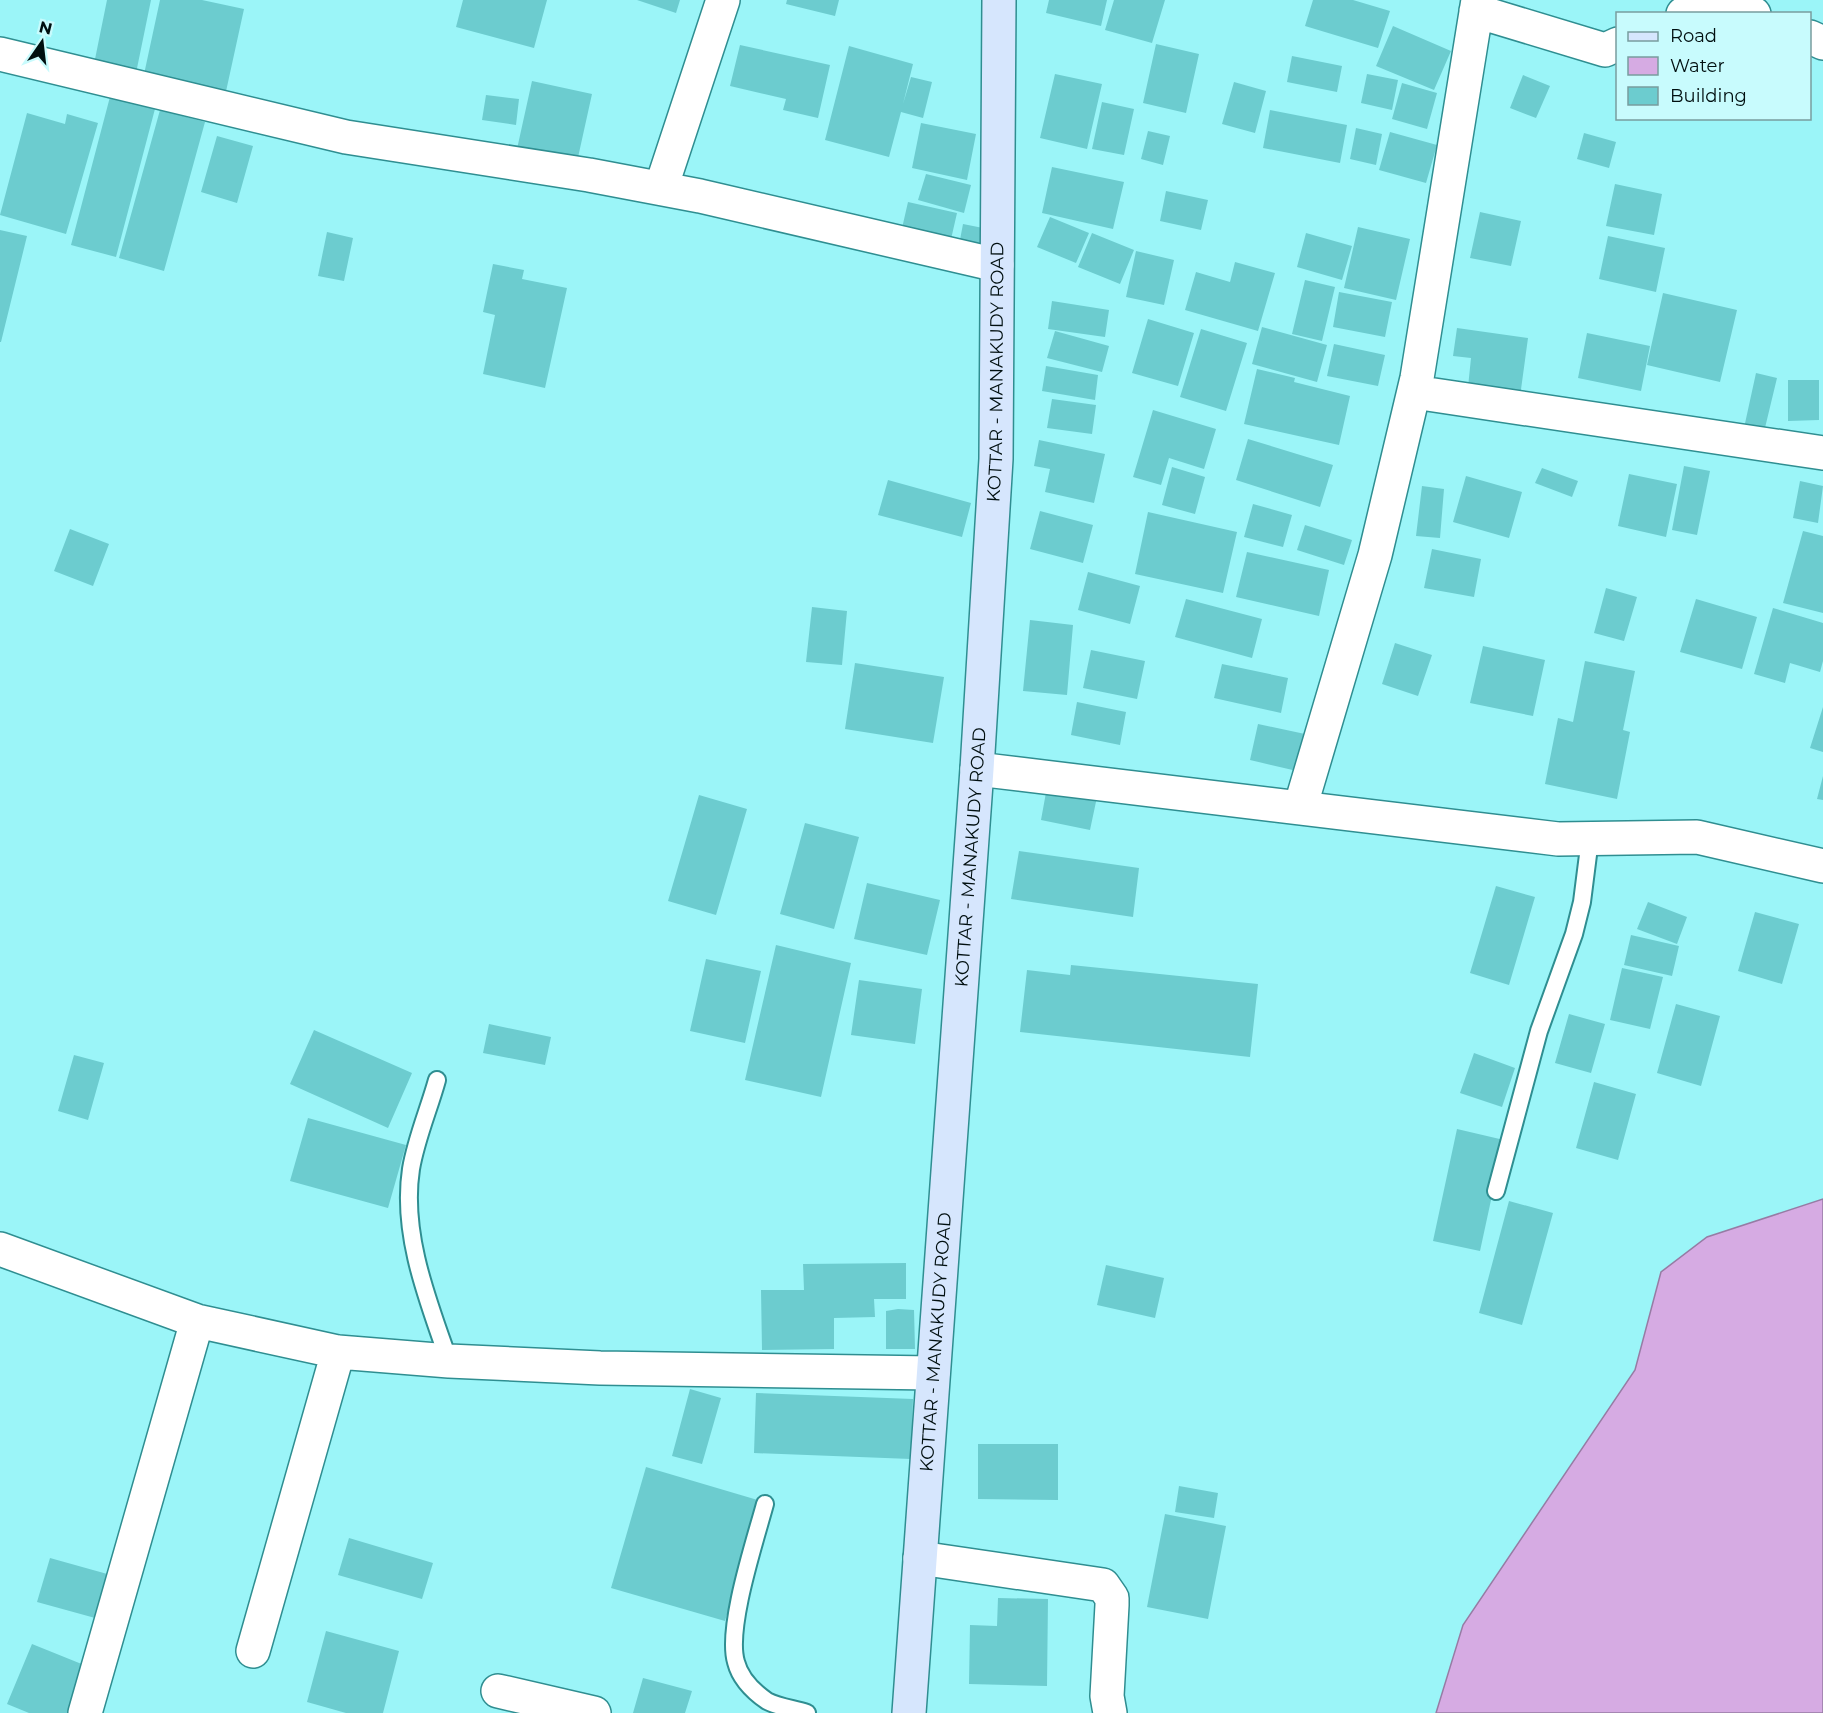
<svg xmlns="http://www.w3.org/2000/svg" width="1823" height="1713" font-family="Montserrat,sans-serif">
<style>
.water{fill:#d6abe3;stroke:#967ca4;stroke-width:1.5}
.building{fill:#6ccccf}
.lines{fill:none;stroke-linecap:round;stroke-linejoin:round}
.service-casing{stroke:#2f8e91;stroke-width:20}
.minor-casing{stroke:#2f8e91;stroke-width:36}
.secondary-casing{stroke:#2f8e91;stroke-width:36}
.service{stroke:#fff;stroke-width:16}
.minor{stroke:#fff;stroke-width:33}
.secondary{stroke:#d6e6fd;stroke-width:33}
.labels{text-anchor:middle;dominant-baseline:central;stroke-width:4.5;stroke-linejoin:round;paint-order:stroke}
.street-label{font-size:18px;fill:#000f10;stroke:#c8fbfd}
</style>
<rect width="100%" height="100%" fill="#9bf5f8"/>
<!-- water -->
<path class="water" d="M1823,1199v514h-387l27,-88 172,-255 26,-98 46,-35z"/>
<!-- building -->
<path class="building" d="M107,0h44l-16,78 -42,-9z
M160,0h42l42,9 -19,87 -82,-17z
M463,0h84l-13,48 -78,-21z
M637,0h43l-4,13z
M787,0h52l-4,16 -49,-12z
M1049,0h58l-6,26 -55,-13z
M1114,0h51l-13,43 -47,-13z
M1313,0h40l37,11 -12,37 -73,-22z
M1393,26l58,25 -17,39 -58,-24z
M1156,44l43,10 -13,59 -43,-10z
M740,45l90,20 -12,53 -35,-8 3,-11 -56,-13z
M849,46l64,18 -10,40 8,-27 21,5 -9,36 -22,-6 -12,45 -64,-17z
M1292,56l50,10 -5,26 -50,-10z
M1055,74l47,10 -15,65 -47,-11z
M1367,74l31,6 -6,30 -31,-7z
M1523,75l27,11 -14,32 -26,-10z
M532,81l60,13 -15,68 -60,-13z
M1234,82l32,9 -11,42 -33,-9z
M1402,83l35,10 -10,36 -35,-10z
M111,93l45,12 -40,152 -45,-12z
M486,95l33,4 -3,26 -34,-5z
M1102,102l32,7 -10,46 -32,-6z
M160,110l45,12 -41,149 -45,-13z
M1270,110l77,15 -7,38 -77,-15z
M27,113l38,11 2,-10 31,9 -32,111 -66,-19z
M921,123l55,11 -9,46 -55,-12z
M1356,128l26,6 -6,31 -26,-6z
M1148,131l22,5 -7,29 -22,-6z
M1390,132l47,13 -11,38 -47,-13z
M1584,133l32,9 -7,26 -32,-9z
M217,136l36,10 -16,57 -36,-11z
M1052,167l72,15 -11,47 -71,-16z
M926,174l45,11 -7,28 -46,-13z
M1615,184l47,10 -8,41 -48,-9z
M1166,191l42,9 -7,30 -41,-9z
M908,202l49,11 -8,35 -49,-11z
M1480,212l41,9 -10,45 -41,-8z
M1050,217l39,16 -13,30 -39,-16z
M963,224l20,4 -4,20 -20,-3z
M1358,227l52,12 -14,61 -52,-12z
M0,230l27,6 -26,106h-1z
M327,232l26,6 -9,43 -26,-5z
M1092,233l42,17 -14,34 -42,-17z
M1306,233l46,13 -10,34 -45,-13z
M1608,236l57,12 -9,44 -57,-13z
M1136,251l38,9 -10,45 -38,-8z
M1235,262l40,11 -17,58 -73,-21 11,-38 34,10z
M493,264l31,6 -2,9 45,9 -22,100 -62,-14 12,-59 -12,-3z
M1305,280l30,7 -13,54 -30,-7z
M1339,292l53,10 -7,35 -52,-10z
M1663,293l74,17 -17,72 -73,-17z
M1052,301l57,9 -4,27 -57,-8z
M1148,319l46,14 -16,53 -46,-13z
M1262,327l65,18 -10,37 -65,-18z
M1457,328l71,10 -9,66 -52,-7 4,-39 -18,-2z
M1201,329l46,14 -21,68 -46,-14z
M1055,331l54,15 -7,26 -55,-14z
M1587,333l63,13 -9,45 -63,-13z
M1334,344l51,11 -7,31 -51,-10z
M1046,366l52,9 -3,25 -53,-9z
M1257,369l38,9 -1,4 56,14 -11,49 -95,-21z
M1756,373l21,5 -13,54 -20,-4z
M1788,380h31v40l-31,1z
M1052,399l44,6 -4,29 -45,-6z
M1153,410l63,19 -12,40 -35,-11 -8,27 -28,-8z
M1248,439l85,26 -13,42 -84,-27z
M1039,440l66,14 -11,49 -49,-11 5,-23 -16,-3z
M1684,466l26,5 -13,64 -25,-5z
M1172,467l33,10 -10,37 -33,-9z
M1542,468l36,13 -6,16 -37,-14z
M1629,474l48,10 -11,53 -48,-11z
M1466,476l56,16 -13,46 -56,-16z
M888,480l83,23 -9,34 -84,-22z
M1800,481l23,5 -5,37 -25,-5z
M1422,486l22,3 -4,49 -24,-2z
M1253,504l39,11 -9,32 -39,-10z
M1040,511l53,14 -10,38 -53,-14z
M1148,512l89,20 -14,61 -88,-19z
M1305,525l47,15 -8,25 -47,-15z
M70,529l39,15 -16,42 -39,-15z
M1803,531l20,5v77l-40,-10z
M1432,549l49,10 -7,38 -50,-9z
M1247,552l82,18 -10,46 -83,-19z
M1088,572l52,14 -10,38 -52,-14z
M1606,588l31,9 -13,44 -30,-8z
M1186,599l76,20 -10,39 -77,-21z
M1696,599l61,18 -15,52 -62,-17z
M812,607l35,4 -5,54 -36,-3z
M1773,608l50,15v38l-3,11 -30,-9 -5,20 -31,-9z
M1030,620l43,5 -6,70 -44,-4z
M1395,643l37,12 -14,41 -36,-12z
M1483,646l62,14 -12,56 -63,-13z
M1091,650l54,11 -8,38 -54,-11z
M1585,661l50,10 -12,59 7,2 -13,67 -72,-15 13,-66 15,4z
M855,663l89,14 -11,66 -88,-14z
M1222,664l66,14 -7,35 -67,-15z
M1077,702l49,10 -6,33 -49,-10z
M1823,707v45l-13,-4z
M1258,724l47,10 -8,37 -47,-11z
M1823,776v24l-6,-1z
M1047,787l50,10 -7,33 -49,-10z
M699,795l48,14 -31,106 -48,-14z
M805,823l54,14 -25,92 -54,-15z
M1019,851l120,17 -6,49 -122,-18z
M867,883l73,17 -13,55 -73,-16z
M1496,886l39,11 -26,88 -39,-12z
M1648,902l39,15 -10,27 -40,-15z
M1755,912l44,12 -17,60 -44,-13z
M1631,935l48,11 -7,30 -48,-11z
M776,945l75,18 -30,134 -76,-17z
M706,959l55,12 -16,72 -55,-12z
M1071,965l187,19 -8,73 -230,-25 7,-62 43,5z
M1622,968l41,9 -13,52 -40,-9z
M859,980l63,9 -7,55 -64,-9z
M1676,1004l44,12 -19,70 -44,-13z
M1569,1014l36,10 -14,49 -36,-10z
M489,1024l62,13 -6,28 -62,-12z
M314,1030l98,43 -24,55 -98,-44z
M1474,1053l41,15 -13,39 -42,-14z
M74,1055l30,8 -16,57 -30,-9z
M1594,1082l42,12 -18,66 -42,-12z
M308,1118l98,27 -18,63 -98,-27z
M1457,1129l47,11 -24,111 -47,-10z
M1509,1201l44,12 -31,112 -43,-12z
M906,1263v36h-32l1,18 -41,1v31l-72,1 -1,-60h43l-1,-26z
M1106,1265l58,13 -9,40 -58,-13z
M898,1309l16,1 1,39h-29v-38z
M690,1389l31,9 -19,66 -30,-8z
M756,1393l157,6 -2,60 -157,-6z
M978,1444h80v56l-80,-1z
M646,1467l115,34 -36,120 -114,-33z
M1179,1486l39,7 -4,25 -39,-6z
M1165,1514l61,12 -18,93 -61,-12z
M349,1538l84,25 -11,36 -84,-24z
M50,1558l68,19 -12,44 -69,-19z
M998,1598l50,1 -1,87 -78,-2 1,-59 27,1z
M326,1631l73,20 -16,62h-37l-39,-11z
M32,1644l62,25 -18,44h-47l-22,-9z
M643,1678l49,13 -7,22h-52z"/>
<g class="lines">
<!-- service casing -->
<g class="service-casing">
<path id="service" d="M437,1080c-8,29 -21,59 -26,89 -10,65 17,132 38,192
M1496,1191l43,-160 35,-97 8,-32 8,-63
M765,1504c-10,37 -39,124 -29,158 4,16 18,30 31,39 11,6 28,8 40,12"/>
</g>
<!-- minor casing -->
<g class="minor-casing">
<path id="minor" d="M1723,0l31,14
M1476,11l129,39 13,-6
M1683,14l28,-14
M1810,37l13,6
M0,54l346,83 243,38 111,21 297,69
M661,188l62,-188
M1414,392l409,61
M977,769l581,70 139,-2 126,29
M1300,808l75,-253 42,-177 61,-378
M0,1249l197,72 141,31 111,9 151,7 333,5
M920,1558l183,27 9,13v7l-5,91 3,17
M253,1651l85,-299
M498,1691l96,22
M85,1713l112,-392"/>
</g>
<!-- secondary casing -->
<g class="secondary-casing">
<g id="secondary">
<path id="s1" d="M909,1713l68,-944 19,-310 3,-459"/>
</g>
</g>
<!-- service -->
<use href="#service" class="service"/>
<!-- minor -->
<use href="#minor" class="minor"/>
<!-- secondary -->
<use href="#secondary" class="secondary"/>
</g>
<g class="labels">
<!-- street labels -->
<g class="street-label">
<text stroke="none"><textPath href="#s1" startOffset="1344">KOTTAR - MANAKUDY ROAD</textPath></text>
<text stroke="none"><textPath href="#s1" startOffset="858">KOTTAR - MANAKUDY ROAD</textPath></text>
<text stroke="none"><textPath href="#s1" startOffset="372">KOTTAR - MANAKUDY ROAD</textPath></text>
</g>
</g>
<!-- legend -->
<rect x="1616" y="12" width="195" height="108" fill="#c8fbfd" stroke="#789d9e" stroke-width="1.5"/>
<rect x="1628" y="32" width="30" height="9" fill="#d6e6fd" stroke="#789d9e" stroke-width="1.5"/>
<text x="1670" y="42" font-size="18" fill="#000f10">Road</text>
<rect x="1628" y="57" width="30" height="18" fill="#d6abe3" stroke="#789d9e" stroke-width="1.5"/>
<text x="1670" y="72" font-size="18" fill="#000f10">Water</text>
<rect x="1628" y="87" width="30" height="18" fill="#6ccccf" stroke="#789d9e" stroke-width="1.5"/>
<text x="1670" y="102" font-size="18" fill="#000f10">Building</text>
<!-- north arrow -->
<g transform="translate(42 42) rotate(14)" stroke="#c8fbfd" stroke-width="4.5" paint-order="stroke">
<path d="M0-4.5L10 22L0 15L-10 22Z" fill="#000f10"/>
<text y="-9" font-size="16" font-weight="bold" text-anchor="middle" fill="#000f10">N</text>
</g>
</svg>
